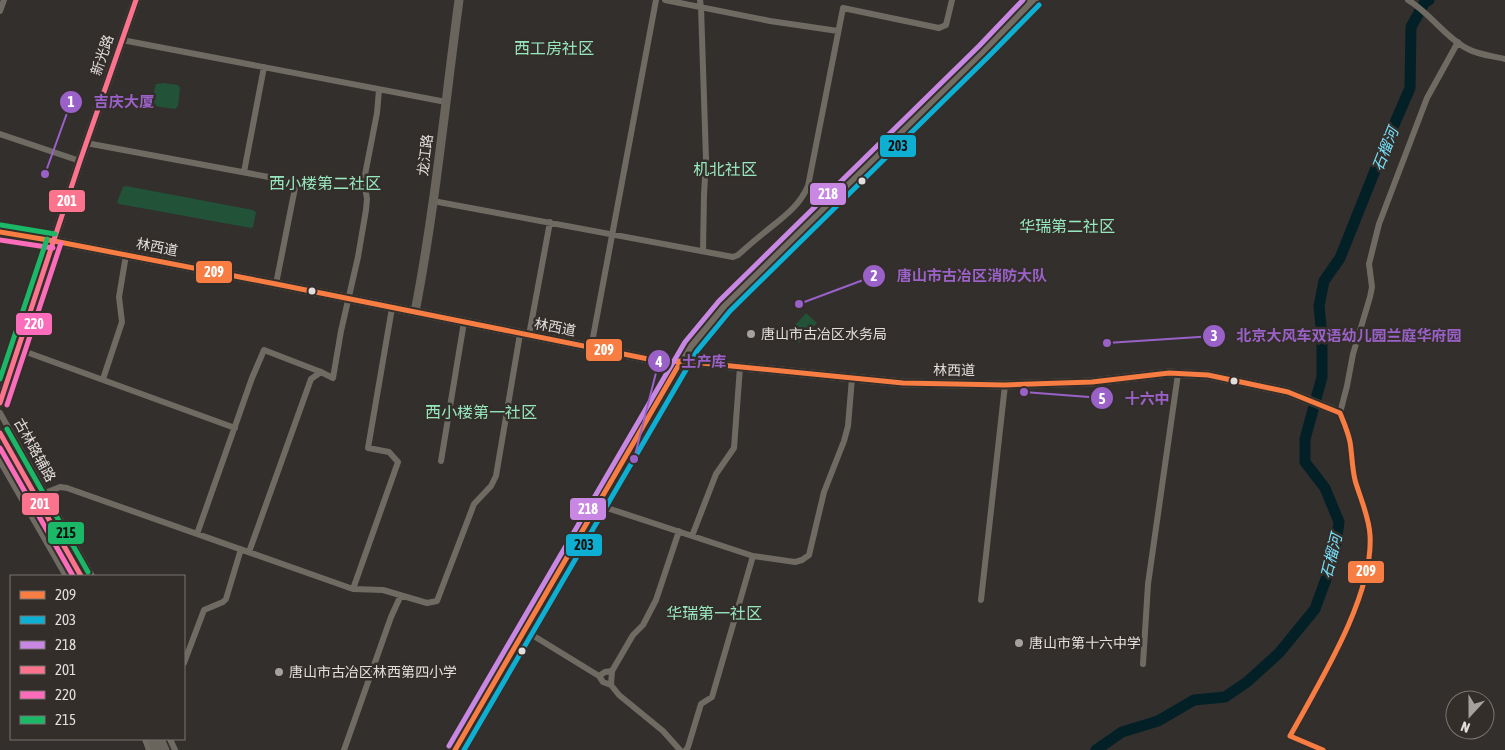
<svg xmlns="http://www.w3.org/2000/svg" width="1505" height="750" font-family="'Asap Condensed','Noto Sans SC',sans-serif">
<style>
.green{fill:#225237}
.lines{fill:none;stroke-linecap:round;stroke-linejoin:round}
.river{stroke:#042027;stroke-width:11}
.street{stroke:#6f6b63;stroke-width:6}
.secondary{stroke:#69655c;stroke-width:9}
.primary{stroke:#726c63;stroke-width:10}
.bus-1-casing{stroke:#342e2b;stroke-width:9}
.bus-2-casing{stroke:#342e2b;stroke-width:9}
.bus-3-casing{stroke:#342e2b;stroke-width:9}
.bus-4-casing{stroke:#342e2b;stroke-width:9}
.bus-5-casing{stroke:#342e2b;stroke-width:9}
.bus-6-casing{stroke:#342e2b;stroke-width:9}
.bus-1{stroke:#f77d43;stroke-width:5}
.bus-2{stroke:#0dafd3;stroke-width:5}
.bus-3{stroke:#c787e3;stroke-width:5}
.bus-4{stroke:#fc738d;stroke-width:5}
.bus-5{stroke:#fb6dba;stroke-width:5}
.bus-6{stroke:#1ab867;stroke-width:5}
.bus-dot{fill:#e2dedd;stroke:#342e2b;stroke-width:2}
.poi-dot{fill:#a4a19f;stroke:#342e2b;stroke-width:2}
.labels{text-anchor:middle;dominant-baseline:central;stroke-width:5;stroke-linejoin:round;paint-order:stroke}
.street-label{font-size:14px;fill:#e2dedd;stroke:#342e2b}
.poi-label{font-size:14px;fill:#e2dedd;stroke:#342e2b;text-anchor:start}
.water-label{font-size:15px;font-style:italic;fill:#75e0fa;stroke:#342e2b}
.quarter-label{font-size:16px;fill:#96e7bd;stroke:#342e2b}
.leader{fill:none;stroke:#9a61c8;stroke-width:2}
.callout-dot{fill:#9a61c8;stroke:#342e2b;stroke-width:2}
.mark-label{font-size:15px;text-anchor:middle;font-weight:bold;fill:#fff}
.callout-label{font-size:15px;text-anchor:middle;font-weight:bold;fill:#9a61c8;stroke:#342e2b;stroke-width:5;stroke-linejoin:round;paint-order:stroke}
.line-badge{stroke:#342e2b;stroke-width:2}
.badge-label{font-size:14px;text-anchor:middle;font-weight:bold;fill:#fff}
.pale-badge-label{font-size:14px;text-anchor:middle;font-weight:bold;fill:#111}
</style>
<rect width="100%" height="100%" fill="#322f2d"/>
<!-- green -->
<path class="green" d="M164,83l14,2 2,3 -2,18 -3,3 -21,-3 -3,-3 5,-19z
M126,186l127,24 3,2 -3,15 -2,1 -132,-24 -2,-2 6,-15z
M806,313l11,10 -18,20 -11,-10z"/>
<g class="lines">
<!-- river -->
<path class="river" d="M1096,750l26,-18 36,-11 36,-21 31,-3 22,-15 32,-29 36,-44 19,-52 5,-35 -14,-34 -20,-26v-23l17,-62v-40l-3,-31 5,-25 16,-23 44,-110 26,-60 1,-61 14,-25 4,-2"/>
<!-- street -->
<path class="street" d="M665,0l105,21 68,10
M700,0l1,7 5,152 -2,36 -1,56
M1408,0c22,13 38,38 60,49 11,6 25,7 37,10
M0,11l4,-11
M122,40l324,62
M0,134l80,27
M86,143l204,38 5,7 -19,96
M244,172l20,-105
M433,201l300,56 5,-2c9,-8 18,-16 27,-23 17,-14 34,-25 43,-46l35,-178 96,20 7,-3 6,-25
M529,335l21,-113
M591,348l65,-348
M18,349l217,79
M103,379l19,-57 -3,-25 7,-42
M0,413l92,163
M1340,413l7,-27 6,-32 17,-57 2,-10 -3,-23 10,-40 48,-126 31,-56
M0,461l66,115
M441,461l23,-139
M45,493l15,-6 7,1 286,101 30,1 44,13 10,-2 37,-97 17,-18 5,-10 24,-142
M598,505l155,51 42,6 7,-2 7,-5 15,-63 20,-51 4,-15 4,-48
M197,534l55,-156 12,-28 57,22 12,6 8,-47 17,-74 8,-47 1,-11 -3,-19 13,-67 2,-23
M692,536l24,-62 18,-26 6,-81
M249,552l62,-173 10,-7
M353,589l45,-127 -9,-10 -21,-4 24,-140
M981,600l24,-215
M524,630l75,46 4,6 8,3 8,10 44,36 17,19
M184,663l20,-53 19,-8 3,-3 15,-50
M1143,664l5,-80 30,-210
M599,676l6,-4 7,-1
M611,685l1,-14 21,-36 10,-10 13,-25 23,-69
M145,739l4,11
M170,739l5,11
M344,750l47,-133 10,-22
M686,750l2,-3 13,-43 11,-7 41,-141
M1323,750l-33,-14c29,-55 76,-128 80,-191 2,-23 -9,-44 -15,-66 -3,-14 -3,-28 -6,-41 -2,-9 -6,-17 -9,-25l-4,-2"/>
<!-- secondary -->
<path class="secondary" d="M0,232l54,9 222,43 387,78 18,-1 222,22 102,2 87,-3 77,-9 39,2 80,17 45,18
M415,312c20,-103 30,-208 44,-312
M0,403l80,-242 56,-161
M0,433l81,143
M17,475l55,101
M151,739l5,11
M160,739l5,11"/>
<!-- primary -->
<path class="primary" d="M455,750l236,-403 33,-41 45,-45 215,-210 50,-51"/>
<!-- bus-1 casing -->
<g class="bus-1-casing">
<path id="bus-1" d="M0,232l54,9 222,43 387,78 18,-1 222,22 102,2 87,-3 77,-9 39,2 80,17 52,21c4,10 8,19 10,29 2,12 2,25 5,38 5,18 14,36 15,55 4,61 -51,148 -80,201l33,14
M455,750l226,-389"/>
</g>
<!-- bus-2 casing -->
<g class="bus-2-casing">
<path id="bus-2" d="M464,750l233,-399 33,-40 259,-255 50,-51"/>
</g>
<!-- bus-3 casing -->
<g class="bus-3-casing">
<path id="bus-3" d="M449,746l236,-404 34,-41 260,-255 44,-46"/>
</g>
<!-- bus-4 casing -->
<g class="bus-4-casing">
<path id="bus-4" d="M0,403l80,-242 56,-161
M0,433l81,143"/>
</g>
<!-- bus-5 casing -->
<g class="bus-5-casing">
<path id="bus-5" d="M0,240l53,8
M7,405l54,-162
M0,448l73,128"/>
</g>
<!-- bus-6 casing -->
<g class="bus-6-casing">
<path id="bus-6" d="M1,225l54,9
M0,379l47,-140
M7,429l81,143"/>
</g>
<!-- bus-1 -->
<use href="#bus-1" class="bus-1"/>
<!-- bus-2 -->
<use href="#bus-2" class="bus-2"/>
<!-- bus-3 -->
<use href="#bus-3" class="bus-3"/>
<!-- bus-4 -->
<use href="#bus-4" class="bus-4"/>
<!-- bus-5 -->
<use href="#bus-5" class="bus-5"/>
<!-- bus-6 -->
<use href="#bus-6" class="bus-6"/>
</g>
<!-- markers -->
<g class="bus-dot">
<circle cx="862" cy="181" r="4.5"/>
<circle cx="312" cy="291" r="4.5"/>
<circle cx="1234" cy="381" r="4.5"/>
<circle cx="522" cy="651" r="4.5"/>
</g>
<g class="poi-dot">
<circle cx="751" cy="334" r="5"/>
<circle cx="1019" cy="643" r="5"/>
<circle cx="279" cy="672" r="5"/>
</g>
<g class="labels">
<!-- street labels -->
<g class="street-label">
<text transform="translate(102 55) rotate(-71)">新光路</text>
<text transform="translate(425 155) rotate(-83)">龙江路</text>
<text transform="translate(157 247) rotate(11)">林西道</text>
<text transform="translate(555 327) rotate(11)">林西道</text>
<text transform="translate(954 370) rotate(1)">林西道</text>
<text transform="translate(35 450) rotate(61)">古林路辅路</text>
</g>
<!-- poi labels -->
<g class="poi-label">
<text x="761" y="334">唐山市古冶区水务局</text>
<text x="1029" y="643">唐山市第十六中学</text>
<text x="289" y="672">唐山市古冶区林西第四小学</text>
</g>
<!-- water labels -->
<g class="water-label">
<text transform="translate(1385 149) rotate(-68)">石榴河</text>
<text transform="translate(1331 556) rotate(-76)">石榴河</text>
</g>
<!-- quarter labels -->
<g class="quarter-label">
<text x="554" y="48">西工房社区</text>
<text x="725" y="169">机北社区</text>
<text x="325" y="183">西小楼第二社区</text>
<text x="1067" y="226">华瑞第二社区</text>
<text x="481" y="412">西小楼第一社区</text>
<text x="714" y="613">华瑞第一社区</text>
</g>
</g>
<!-- callouts -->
<path class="leader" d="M45 174L71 102M799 304L874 276M1107 343L1214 336M634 459L659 361M1024 392L1102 398"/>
<g class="callout-dot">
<circle cx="45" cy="174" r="5"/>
<circle cx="799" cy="304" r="5"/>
<circle cx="1107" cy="343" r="5"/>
<circle cx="634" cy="459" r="5"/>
<circle cx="1024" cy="392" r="5"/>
<circle cx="71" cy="102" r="12"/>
<circle cx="874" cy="276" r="12"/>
<circle cx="1214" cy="336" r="12"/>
<circle cx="659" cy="361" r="12"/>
<circle cx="1102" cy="398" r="12"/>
</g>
<g class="mark-label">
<text x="71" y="107">1</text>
<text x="874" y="281">2</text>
<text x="1214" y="341">3</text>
<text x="659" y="367">4</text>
<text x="1102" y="404">5</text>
</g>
<g class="callout-label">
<text x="124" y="107">吉庆大厦</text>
<text x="972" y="281">唐山市古冶区消防大队</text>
<text x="1349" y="341">北京大风车双语幼儿园兰庭华府园</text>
<text x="704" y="367">土产库</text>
<text x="1147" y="404">十六中</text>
</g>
<g class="line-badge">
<rect x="879" y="134" width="38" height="24" rx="5" fill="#0dafd3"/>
<rect x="809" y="182" width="38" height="24" rx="5" fill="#c787e3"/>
<rect x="48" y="189" width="38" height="24" rx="5" fill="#fc738d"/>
<rect x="195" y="260" width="38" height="24" rx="5" fill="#f77d43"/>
<rect x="15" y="312" width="38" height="24" rx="5" fill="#fb6dba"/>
<rect x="585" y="338" width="38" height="24" rx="5" fill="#f77d43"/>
<rect x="21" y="492" width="39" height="24" rx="5" fill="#fc738d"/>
<rect x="569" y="497" width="38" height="24" rx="5" fill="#c787e3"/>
<rect x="47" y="521" width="38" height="24" rx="5" fill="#1ab867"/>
<rect x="565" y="533" width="38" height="24" rx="5" fill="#0dafd3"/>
<rect x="1347" y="560" width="38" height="24" rx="5" fill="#f77d43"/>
</g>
<g class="badge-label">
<text x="828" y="199">218</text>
<text x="67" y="206">201</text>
<text x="214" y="277">209</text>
<text x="34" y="329">220</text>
<text x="604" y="355">209</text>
<text x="40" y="509">201</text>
<text x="588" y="514">218</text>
<text x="1366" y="576">209</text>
</g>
<g class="pale-badge-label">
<text x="898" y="151">203</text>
<text x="66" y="538">215</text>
<text x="584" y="550">203</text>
</g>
<!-- legend -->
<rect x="10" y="575" width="175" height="165" fill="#342e2b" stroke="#7a7472"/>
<rect x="20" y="591" width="25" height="8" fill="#f77d43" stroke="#7a7472"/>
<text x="55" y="600" font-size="15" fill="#e2dedd">209</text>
<rect x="20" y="616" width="25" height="8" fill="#0dafd3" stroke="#7a7472"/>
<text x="55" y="625" font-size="15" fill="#e2dedd">203</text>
<rect x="20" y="641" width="25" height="8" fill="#c787e3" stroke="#7a7472"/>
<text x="55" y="650" font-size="15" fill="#e2dedd">218</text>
<rect x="20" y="666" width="25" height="8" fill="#fc738d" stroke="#7a7472"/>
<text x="55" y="675" font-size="15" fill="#e2dedd">201</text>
<rect x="20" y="691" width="25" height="8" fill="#fb6dba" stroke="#7a7472"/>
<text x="55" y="700" font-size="15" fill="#e2dedd">220</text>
<rect x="20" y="716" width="25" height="8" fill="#1ab867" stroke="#7a7472"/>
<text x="55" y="725" font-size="15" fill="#e2dedd">215</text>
<!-- north arrow -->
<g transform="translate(1470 715) rotate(201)"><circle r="24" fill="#342e2b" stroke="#7a7472"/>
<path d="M0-4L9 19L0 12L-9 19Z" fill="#a4a19f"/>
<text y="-8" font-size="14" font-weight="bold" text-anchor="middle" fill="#e2dedd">N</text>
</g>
</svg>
